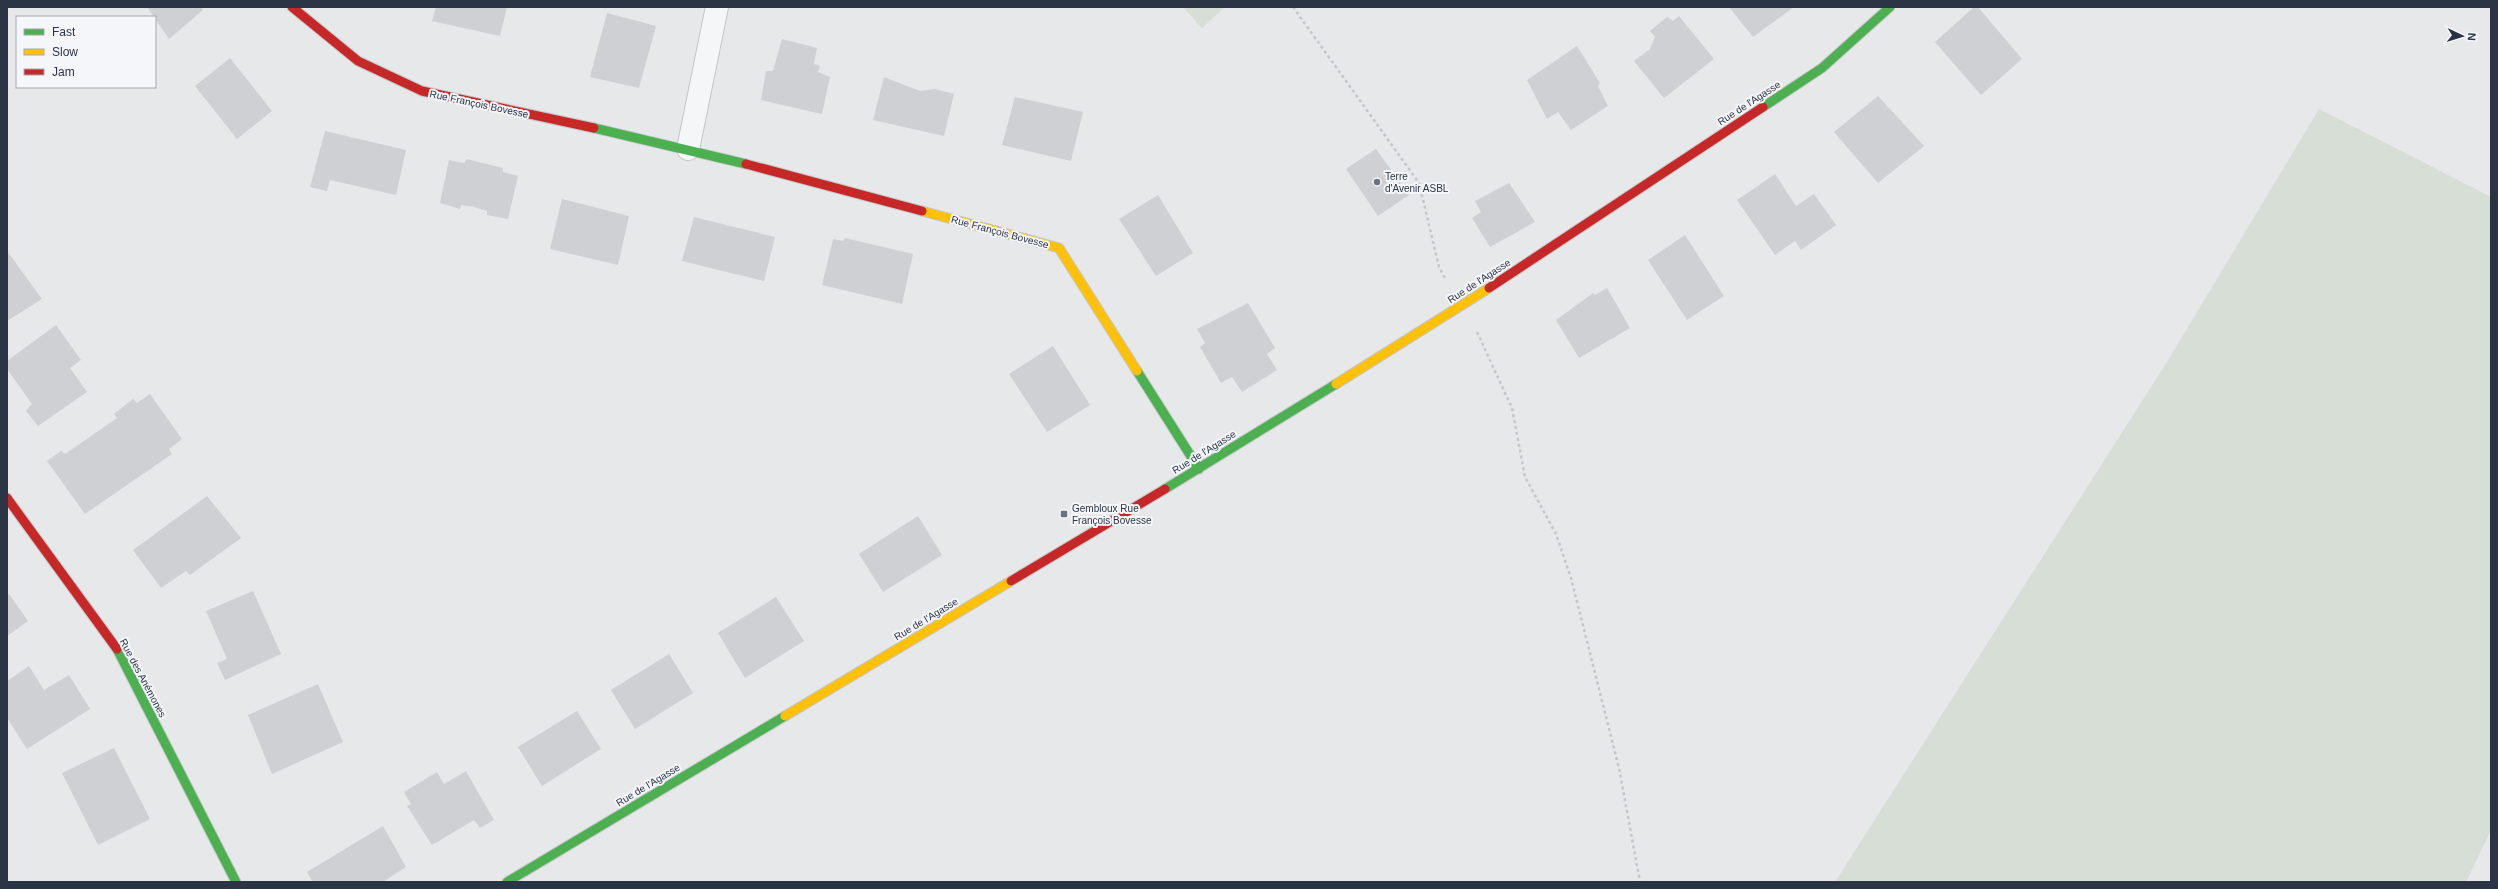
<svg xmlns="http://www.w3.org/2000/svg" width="2498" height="889" font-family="Arial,sans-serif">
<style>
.green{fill:#d6ded6}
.building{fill:#ced0d3}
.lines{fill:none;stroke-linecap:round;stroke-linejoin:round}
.street-casing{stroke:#c4c6c8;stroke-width:24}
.fast-casing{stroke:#c4c6c8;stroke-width:11}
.slow-casing{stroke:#c4c6c8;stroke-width:11}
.jam-casing{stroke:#c4c6c8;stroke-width:11}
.path{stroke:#c5c6ca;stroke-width:2.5;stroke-dasharray:3 3;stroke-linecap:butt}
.street{stroke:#f5f6f7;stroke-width:22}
.fast{stroke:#4caf50;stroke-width:9}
.slow{stroke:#ffc107;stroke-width:9}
.jam{stroke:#c62828;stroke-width:9}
.poi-dot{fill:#6c737f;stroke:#f4f6f9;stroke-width:1.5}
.labels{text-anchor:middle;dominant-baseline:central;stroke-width:4;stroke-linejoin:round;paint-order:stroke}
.street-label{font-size:10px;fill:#2b3445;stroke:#f4f6f9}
.poi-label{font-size:10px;fill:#2b3445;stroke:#f4f6f9;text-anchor:start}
</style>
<rect width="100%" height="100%" fill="#e6e8ea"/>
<!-- green -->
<path class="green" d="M1183,7h42l-23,21z
M2319,109l172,88v633l-25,52h-631l332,-520z"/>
<!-- building -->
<path class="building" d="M147,7h54l2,3 -34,29z
M436,7h71l-7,29 -68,-15z
M1729,7h65l-41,30z
M1974,7h4l44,52 -41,36 -46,-53z
M607,13l49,13 -17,62 -49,-11z
M1679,16l35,43 -50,39 -30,-37 16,-12 5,-12 -5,-6 17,-14 6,4z
M782,39l35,9 -3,16 6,2 -2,6 12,5 -8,37 -61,-14 5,-29h7z
M1577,46l23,37 -2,3 10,20 -37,24 -13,-18 -11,7 -20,-39z
M230,58l42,53 -35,28 -42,-53z
M884,77l36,14 15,-2 19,5 -10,42 -71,-16z
M1878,96l46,50 -46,37 -44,-51z
M1015,97l68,15 -12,49 -69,-16z
M325,131l81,19 -10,45 -66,-15 -3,11 -17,-4z
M1376,149l33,46 -31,21 -32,-47z
M467,159l36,9v4l15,4 -10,43 -21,-4v-4l-13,-4 -13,-2 -1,4 -20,-6 9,-43 15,3z
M1775,174l21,32 18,-12 22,31 -35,25 -6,-9 -20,14 -38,-55z
M1509,183l26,39 -45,25 -18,-29 9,-6 -6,-11z
M1158,195l35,58 -37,23 -37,-57z
M562,199l67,17 -11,49 -68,-16z
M694,217l81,20 -11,44 -82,-20z
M1685,235l39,61 -37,24 -39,-60z
M845,238l68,16 -11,50 -80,-19 11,-46 10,2z
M7,251l35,48 -35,22z
M1607,288l23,40 -51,30 -23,-38 37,-27 2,2z
M1248,303l27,45 -8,6 10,16 -35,22 -10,-15 -11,6 -21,-36 5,-4 -8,-14z
M56,325l25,35 -11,8 17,24 -49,34 -12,-15 6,-7 -25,-35v-8z
M1053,346l37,59 -43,27 -38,-58z
M150,394l32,45 -13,10 3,5 -87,60 -38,-53 14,-10 4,3 52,-36 -3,-4 19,-15 4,4z
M207,496l34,42 -51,37 -4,-4 -25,17 -28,-38z
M918,516l24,39 -59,37 -24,-38z
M253,591l28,63 -56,26 -8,-17 10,-4 -21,-48z
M9,594l19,27 -21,15v-41z
M776,597l28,44 -59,37 -27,-45z
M669,654l24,39 -58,36 -24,-39z
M29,666l15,24 25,-15 21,34 -63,40 -20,-31v-37z
M318,684l25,58 -71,32 -24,-59z
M577,711l24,38 -59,37 -24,-39z
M114,748l36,71 -52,26 -36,-72z
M466,771l28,49 -14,8 -6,-8 -42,25 -25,-39 4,-2 -7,-12 33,-20 7,12z
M383,826l23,41 -23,15h-70l-6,-10z"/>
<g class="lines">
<!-- street casing -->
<g class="street-casing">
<path id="street" d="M688,149l29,-142"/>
</g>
<!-- fast casing -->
<g class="fast-casing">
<path id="fast" d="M1763,107l59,-39 68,-61
M594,128l152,36
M1137,371l62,98
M1165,489l171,-105
M117,649l119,233
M507,882l278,-166"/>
</g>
<!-- slow casing -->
<g class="slow-casing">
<path id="slow" d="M922,211l137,37 78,123
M1336,384l153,-96
M785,716l226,-135"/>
</g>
<!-- jam casing -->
<g class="jam-casing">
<path id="jam" d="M292,7l66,54 64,30 172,37
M746,164l176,47
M1489,288l274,-181
M7,498l110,151
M1011,581l154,-92"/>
</g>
<!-- path -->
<path class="path" d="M1293,7l126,176 20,84 7,13
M1477,332l35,76 13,69 31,57 15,44 48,190 21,114"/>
<!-- street -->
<use href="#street" class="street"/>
<!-- fast -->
<use href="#fast" class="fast"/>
<!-- slow -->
<use href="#slow" class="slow"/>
<!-- jam -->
<use href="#jam" class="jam"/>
</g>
<!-- markers -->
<g class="poi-dot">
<circle cx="1377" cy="182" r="4"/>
<rect x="1060" y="510" width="8" height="8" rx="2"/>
</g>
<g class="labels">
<!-- street labels -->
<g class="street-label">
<text transform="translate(1749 103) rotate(-33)">Rue de l'Agasse</text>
<text transform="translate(479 104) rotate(12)">Rue François Bovesse</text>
<text transform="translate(1000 232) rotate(15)">Rue François Bovesse</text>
<text transform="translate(1479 281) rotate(-33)">Rue de l'Agasse</text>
<text transform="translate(1204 452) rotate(-32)">Rue de l'Agasse</text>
<text transform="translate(926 619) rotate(-31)">Rue de l'Agasse</text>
<text transform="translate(143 678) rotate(62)">Rue des Anémones</text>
<text transform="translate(648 785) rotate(-31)">Rue de l'Agasse</text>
</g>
<!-- poi labels -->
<g class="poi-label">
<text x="1385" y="176">Terre<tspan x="1385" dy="12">d'Avenir ASBL</tspan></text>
<text x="1072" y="508">Gembloux Rue<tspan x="1072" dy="12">François Bovesse</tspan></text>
</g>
</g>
<!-- border -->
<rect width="2498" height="889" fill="none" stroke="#2b3445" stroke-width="16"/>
<!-- legend -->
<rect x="16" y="16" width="140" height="72" fill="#f4f6f9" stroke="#a4a8b1"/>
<rect x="24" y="29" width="20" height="6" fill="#4caf50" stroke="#a4a8b1"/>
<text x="52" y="36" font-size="12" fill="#2b3445">Fast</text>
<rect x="24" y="49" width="20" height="6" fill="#ffc107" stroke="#a4a8b1"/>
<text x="52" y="56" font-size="12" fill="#2b3445">Slow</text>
<rect x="24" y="69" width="20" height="6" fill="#c62828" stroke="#a4a8b1"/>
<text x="52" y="76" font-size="12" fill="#2b3445">Jam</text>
<!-- north arrow -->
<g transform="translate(2462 36) rotate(94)" stroke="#f4f6f9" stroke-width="3" paint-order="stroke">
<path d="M0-3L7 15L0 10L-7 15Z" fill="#2b3445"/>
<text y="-6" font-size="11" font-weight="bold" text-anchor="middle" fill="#2b3445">N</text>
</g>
</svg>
